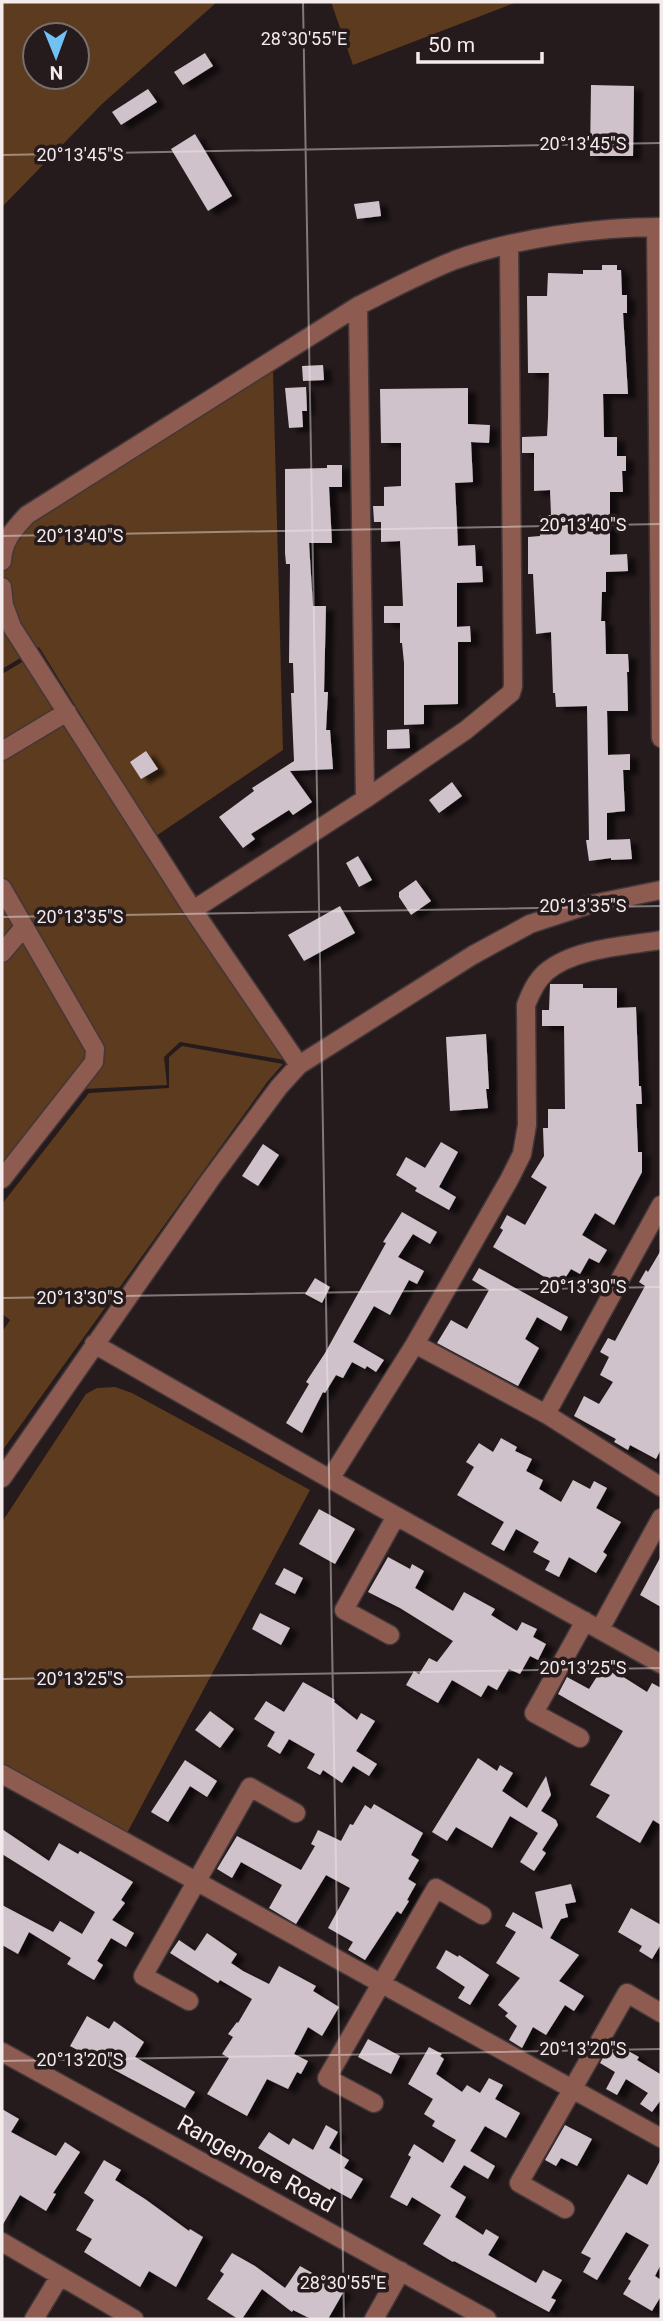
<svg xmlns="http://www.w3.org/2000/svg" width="663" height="2321" font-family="Roboto,sans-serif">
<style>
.green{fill:#5d3b1e;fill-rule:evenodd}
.building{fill:#cfc2ca;filter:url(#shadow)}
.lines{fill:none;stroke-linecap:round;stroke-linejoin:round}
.minor-casing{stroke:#423739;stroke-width:21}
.minor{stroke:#8d5b50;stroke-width:18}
.ticks{fill:none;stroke:#f3ebec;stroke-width:2;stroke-opacity:0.45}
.labels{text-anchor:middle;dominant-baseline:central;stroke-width:7;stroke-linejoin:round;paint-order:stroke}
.street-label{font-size:23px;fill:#f3ebec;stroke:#251a1c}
.ticks-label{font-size:18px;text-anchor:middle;fill:#f3ebec;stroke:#251a1c;stroke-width:7;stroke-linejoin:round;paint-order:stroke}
</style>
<defs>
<filter id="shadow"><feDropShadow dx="8" dy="4.5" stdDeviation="2" flood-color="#0009"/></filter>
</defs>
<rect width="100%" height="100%" fill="#251a1c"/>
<!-- green -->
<path class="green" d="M2,2h215l-115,102 -100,103zM77,35v42h-42v-42z
M331,2h186l-164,63z
M273,371l10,379 -127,86 -117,-189 -37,22v-132l15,3 15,-18z
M24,661l261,399 -105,-18 -16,15 3,28 -104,5 -61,79v-495z
M182,1046l101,18 -15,17 -266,370v-119l8,-12 -8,-6v-110l87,-111 80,-5v-31z
M115,1387l17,6 178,97 -184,345 -124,-72v-241l84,-128 11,-6z"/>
<!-- building -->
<path class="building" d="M205,53l8,13 -30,19 -9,-13z
M591,85l43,1 -1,70h-43z
M148,89l9,13 -36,23 -9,-13z
M195,134l37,62 -24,15 -37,-62z
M379,201l2,15 -24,3 -3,-15z
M602,265h15v5h4l1,25h5v18h-4l5,81h-25l1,43h13v19h9v15h-4l1,21h-13v63l17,-1 1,17 -22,1v20h-4l-1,29h4l1,33h22l1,18h-2l1,39h-21l1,44 22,-1v16h-7l2,41 -18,2v27l23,-1 2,20 -21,1v-2l-22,3 -3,-21h3l-2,-134 -31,1 -1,-14h-2l-2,-61 -15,2 -3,-60h-5v-37l12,-1 -1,-20 12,-1 -1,-25 -16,1v-38h-12v-16l25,-1 1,-19 1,-44h-21l-1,-77h20l1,-23 35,1v-4h19z
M323,365l1,15 -21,1 -1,-15z
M306,387l1,24h-5l1,16 -14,1 -4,-40z
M468,388v36l22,1 -1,18 -18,-1 2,40 -18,1 3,63 17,-1 1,21h6l1,16 -26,1v44l13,-1 1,16h-13v62l-34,1v19l-20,1v-62l-2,-20h-2v-20h-16v-17h19l-3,-65 -19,1v-20h-7l-1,-16h11v-19l17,-1v-43h-20l-1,-54z
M327,465h15v22h-13l3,56h-23l4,63h13l-2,86h4l-2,38h4l3,39 -43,2 22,31 -19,13 -4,-5 -38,24 4,5 -12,9 -24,-31 35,-26 -2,-3 42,-27 -3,-68h3l-1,-30h-4l1,-99h-4l-1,-11v-84l42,-1z
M409,729l1,19 -23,1v-19z
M146,751l12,18 -17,10 -11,-17z
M452,782l10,14 -23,17 -10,-13z
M358,856l14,24 -13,7 -13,-24z
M416,880l15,21 -20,14 -12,-18v-5z
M340,906l15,27 -51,28 -16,-26z
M550,984h33v4h34v20l19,-1 3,79h2l1,18h-6l2,48h4v20l-28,53 -19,-12 -13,22 25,15 -8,13 -10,-5 -9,16 -9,-5 -11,17 -67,-39 10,-17 -3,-2 7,-13 18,10 22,-38 -16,-10 13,-21 -1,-28h5v-19h17l-1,-83h-22v-16h7z
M486,1034l3,55h-3l2,19 -38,3 -4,-74z
M441,1142l17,10 -19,35 17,10 -7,13 -34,-19 2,-3 -21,-13 10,-18 19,11z
M263,1144l16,11 -21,31 -16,-10z
M402,1212l35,20 -7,12 -17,-10 -15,23 26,14 -7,13 -8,-4 -19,35 -16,-9 -21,36 31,18 -8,12 -9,-6 -2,3 -13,-7 -9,16 -7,-3 -11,18 -2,-1 -21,41 -16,-10 23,-39 -3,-2 19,-29 61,-110 -3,-1z
M661,1250v199l-5,10 -26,-14 -2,5 -14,-8 2,-3 -42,-23 10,-20 15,8 14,-22 -13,-7 9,-18 -9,-5 8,-14 7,3 30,-55 -6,-4 7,-12 2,2z
M479,1268l89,49 -7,14 -24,-14 -12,22 14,9 -21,38 -81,-43 14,-23 16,9 22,-39 -17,-10z
M315,1278l15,9 -8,16 -17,-9z
M501,1438l16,9 -2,4 17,8 -6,12 17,9 -4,9 22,13 12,-22 17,9 4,-8 13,7 -11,20 25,14 -18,30 4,3 -11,18 -27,-16 -10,20 -14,-7 5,-9 -17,-9 6,-10 -23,-13 -12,22 -13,-7 13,-22 -47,-27 17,-28 -8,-5 13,-19 14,9z
M319,1509l36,20 -20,35 -36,-20z
M661,1556v51l-21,-12z
M388,1557l22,12 2,-5 12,7 -9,17 38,23 11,-19 31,17 -4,6 26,16 5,-9 15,7 -4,8 13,7 -8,16 -8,-4 -10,18 -11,-5 -12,21 -9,-5 -7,12 -29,-17 -14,23 -32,-18 8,-14 5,3 10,-16 8,4 16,-21 -53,-33 -32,-16z
M284,1568l19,10 -8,16 -20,-10z
M260,1613l30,15 -9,17 -29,-16z
M603,1667l13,8 1,-2 30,19 5,-9 9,5v137l-8,-5 -13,23 -44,-26 14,-22 -20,-10 33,-54 -65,-37 9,-17 22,12z
M303,1682l32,18 -1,2 23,18 4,-7 14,8 -19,30 21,13 -8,12 -16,-10 -11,17 -19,-13 -3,5 -13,-7 8,-14 -26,-15 -9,15 -13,-8 8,-14 -21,-13 12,-18 18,11z
M210,1711l24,18 -14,19 -25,-18z
M478,1758l19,13 3,-6 13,8 -11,18 25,17 19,-32 5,19 -10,16 15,9 2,5 -16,25 4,3 -12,18 -14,-9 18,-29 -28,-17 -18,32 -36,-21 -9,14 -15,-9z
M185,1760l32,21 -10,16 -17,-11 -22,36 -17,-10z
M374,1804l49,29 -12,22 8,5 -11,19 8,5 -9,16 2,1 -8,13 -4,-3 -32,49 -17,-10 5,-8 -25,-14 22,-40 -24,-13 -30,49 -27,-16 13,-23 -41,-23 -9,16 -15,-9 20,-33 64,34 14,-24 -4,-2 7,-14 23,11 9,-17 3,1 12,-20 6,4z
M2,1829l47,32 10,-18 19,11 2,-3 53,31 -12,18 4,3 -13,17 22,13 -8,14 -15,-9 -14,23 6,4 -9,15 -27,-16 4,-6 -42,-26 -11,22 -16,-9v-40l51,27 7,-11 22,13 13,-22 -93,-58z
M571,1884l5,18 -11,2 3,13 -7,2 -11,19 29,17 -20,26 25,15 -10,15 -9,-6 -19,30 -13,-8 -11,21 -13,-8 8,-14 -12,-10 3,-3 -10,-8 22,-27 -24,-15 20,-31 -11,-6 8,-14 30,17 -8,-37z
M631,1908l30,17v19l-9,15 -13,-8 3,-5 -24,-14z
M207,1933l30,21 -6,9 12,8 26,13 10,-18 37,20 -3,5 26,16 -17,29 -14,-9 -14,27 14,7 -7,13 -4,-2 -9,17 -21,-10 -20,37 -40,-22 22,-36 -7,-4 11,-17 -5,-3 9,-12 1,1 14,-24 -32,-19 -2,3 -48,-30 9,-13 16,11z
M446,1950l12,7 1,-2 30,20 -19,30 -12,-7 7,-11 -29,-19z
M87,2016l22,13 5,-8 30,21 -9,15 60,35 -10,16 -115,-62z
M368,2039l32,17 -9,18 -33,-17z
M612,2042l27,15 -2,3 23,14 1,-2v30l-1,-1 -8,11 -12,-8 8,-11 -22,-14 -9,16 -11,-6 9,-17 -15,-9z
M429,2047l13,7 -2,2 4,3 -8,15 26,18 5,-7 13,8 9,-15 14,7 -8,14 25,14 -14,25 -21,-12 -15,25 25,15 -7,13 -24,-14 -14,22 16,10 -11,20 28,18 3,-6 13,8 -11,18 48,28 7,-13 19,10 -11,18 5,2 -7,12 -95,-51 -1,1 -30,-18 18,-29 -29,-18 -5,9 -17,-9 21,-40 -3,-2 6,-11 29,19 13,-23 -24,-14 3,-5 -11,-7 9,-15 -25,-15z
M2,2109l17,10 -8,13 45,24 9,-14 15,10 -27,41 3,1 -10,17 -26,-16 -18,31z
M326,2125l12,7 -9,16 20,12 -5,8 19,11 -12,20 -20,-11 -1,2 -72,-42 11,-16 20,13 4,-7 20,12z
M565,2125l27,14 -15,27 -16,-8 -5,8 -11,-6z
M661,2159v105l-6,12 6,4v16l-9,15 -29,-17 8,-13 -3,-2 21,-34 -23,-13 -29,48 -14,-8 8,-14 -10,-5 47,-79 19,11z
M104,2160l17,10 -6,10 30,19 44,32 1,-2 13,8 -27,50 -27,-16 -9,16 -56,-35 8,-13 -16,-9 18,-30 -10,-7z
M232,2253l23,13 30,22 15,-22 44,25 -16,28h-17l-18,-9 -1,2 -30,-23 -20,30h-4l-31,-20 17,-25 -4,-3z"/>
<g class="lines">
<!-- minor casing -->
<g class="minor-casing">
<path id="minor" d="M656,227l5,511
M358,306l7,493
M2,561c1,-21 12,-32 25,-46l331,-209c32,-16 64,-33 97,-46 61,-22 142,-33 206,-33
M2,587l2,18 8,22 181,283 106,155
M2,751l65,-39
M2,888l93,161 -1,13 -92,117
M193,910l172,-111 101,-69 45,-37 2,-7 -4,-440
M2,953l22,-26
M94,1344l236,135 331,185
M415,1344l131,70 115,73
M546,1414l115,-209
M2,1478l208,-298 69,-93 20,-22 174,-110 57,-31 58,-19 73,-15
M330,1479l85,-135 94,-164 13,-26 5,-29 -1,-120c5,-13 10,-24 20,-33 28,-24 80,-26 115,-32
M600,1629l61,-111
M390,1635l-46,-25 52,-94
M580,1738l-46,-25 51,-92
M2,1774l659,364
M189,2001l-46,-25 107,-189 46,26
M2,2052l485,267
M374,2103l-47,-25 109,-190 46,27
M565,2209l-46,-26 108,-190 34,20
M2,2242l132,77
M34,2319l26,-43
M374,2319l27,-48"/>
</g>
<!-- minor -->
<use href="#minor" class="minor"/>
</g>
<!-- ticks -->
<path class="ticks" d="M303,2l41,2317M2,155l659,-12M2,536l659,-12M2,917l659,-11M2,1298l659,-11M2,1679l659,-11M2,2061l659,-12"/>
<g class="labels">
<!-- street labels -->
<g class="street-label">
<text transform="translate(256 2164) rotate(29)">Rangemore Road</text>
</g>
</g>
<g class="ticks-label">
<text x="304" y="45">28°30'55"E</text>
<text x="583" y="150">20°13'45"S</text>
<text x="80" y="161">20°13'45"S</text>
<text x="583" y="531">20°13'40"S</text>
<text x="80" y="542">20°13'40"S</text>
<text x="583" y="912">20°13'35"S</text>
<text x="80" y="923">20°13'35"S</text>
<text x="583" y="1293">20°13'30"S</text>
<text x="80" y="1304">20°13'30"S</text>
<text x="583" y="1674">20°13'25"S</text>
<text x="80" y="1685">20°13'25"S</text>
<text x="583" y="2055">20°13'20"S</text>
<text x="80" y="2066">20°13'20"S</text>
<text x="343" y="2289">28°30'55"E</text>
</g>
<!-- border -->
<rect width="663" height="2321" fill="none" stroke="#f3ebec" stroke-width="7"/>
<!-- north arrow -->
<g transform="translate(56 56) rotate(179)"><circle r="33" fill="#251a1c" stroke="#776e6f" stroke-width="2"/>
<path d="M0-5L12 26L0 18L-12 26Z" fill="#72c1f5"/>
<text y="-10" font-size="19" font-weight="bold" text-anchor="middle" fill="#f3ebec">N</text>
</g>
<!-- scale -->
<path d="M418 52v10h124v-10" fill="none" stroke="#f3ebec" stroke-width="3.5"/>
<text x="428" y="52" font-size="21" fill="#f3ebec" stroke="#251a1c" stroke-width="5" paint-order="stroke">50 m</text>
</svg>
